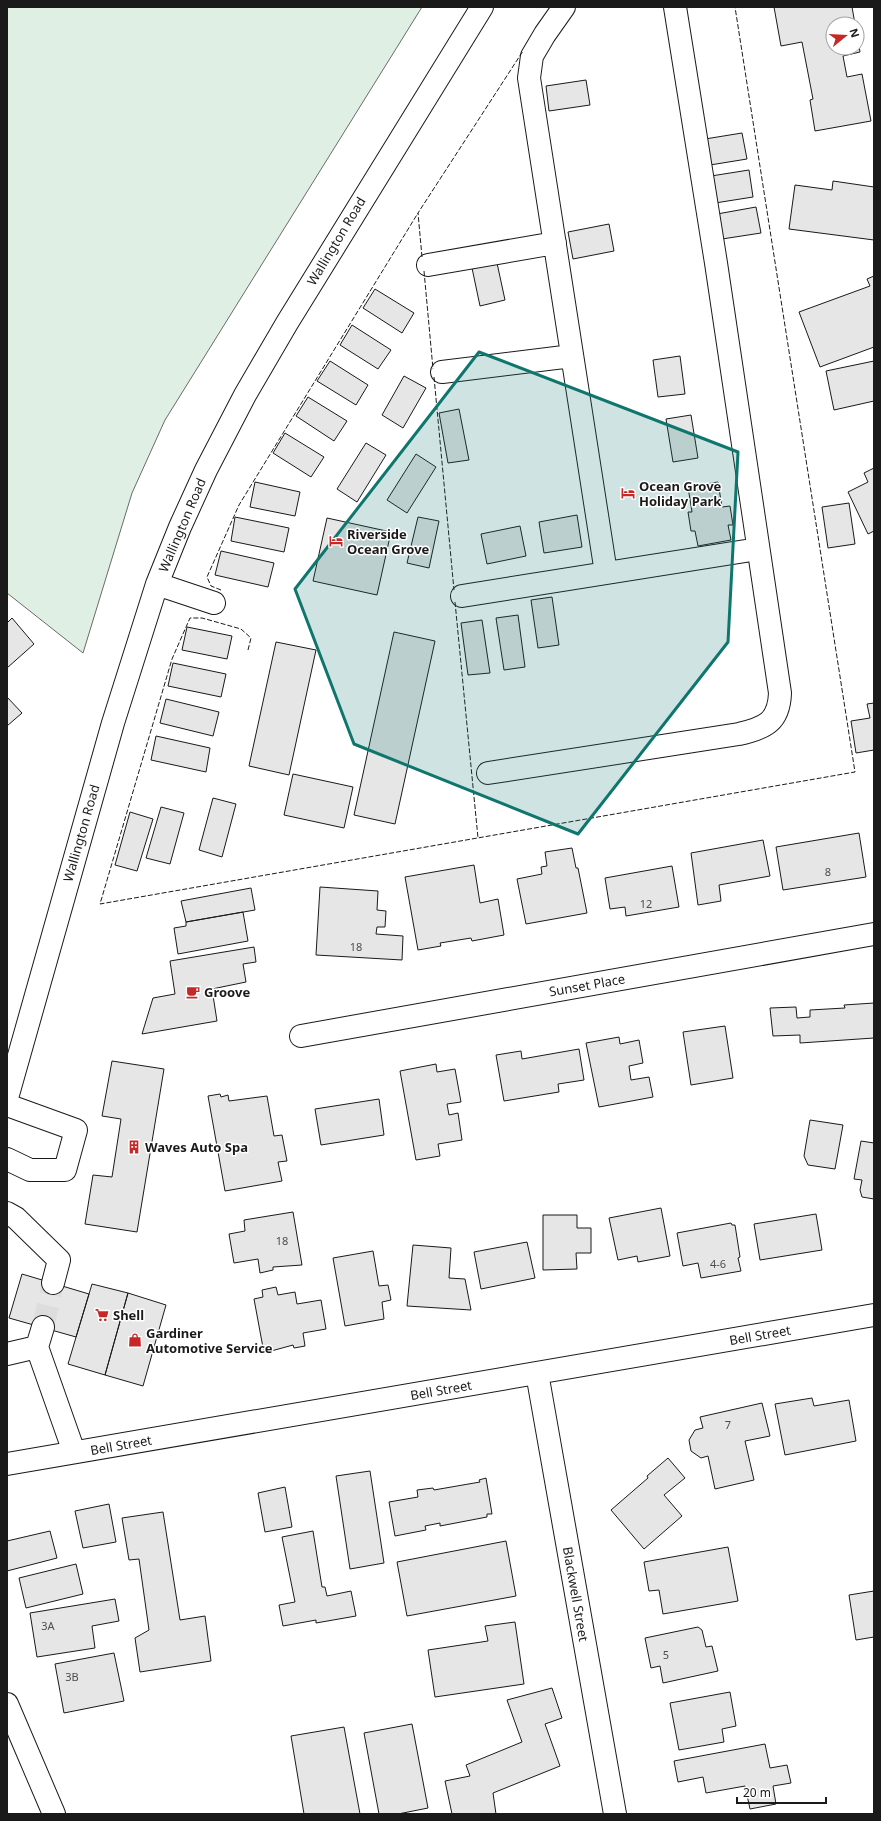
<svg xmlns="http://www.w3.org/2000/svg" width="881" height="1821" font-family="'Noto Sans',sans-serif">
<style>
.green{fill:#e0efe3;stroke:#6a6a6a}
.building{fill:#e6e6e6;stroke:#1a1a1a}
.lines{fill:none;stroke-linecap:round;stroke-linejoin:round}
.minor-tunnel{stroke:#ddd;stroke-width:22;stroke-dasharray:22 11;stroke-linecap:butt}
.minor-casing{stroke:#1a1a1a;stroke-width:24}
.minor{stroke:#fff;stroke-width:22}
.fence{stroke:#1a1a1a;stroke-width:1;stroke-dasharray:5 2;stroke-linecap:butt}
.marked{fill:#0f766e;fill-opacity:0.2;stroke:#0f766e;stroke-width:3;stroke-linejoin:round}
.labels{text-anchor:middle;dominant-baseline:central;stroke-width:3;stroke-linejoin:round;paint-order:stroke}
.number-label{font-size:11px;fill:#4d4d4d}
.street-label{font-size:13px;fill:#1a1a1a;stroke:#fff}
.poi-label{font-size:13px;font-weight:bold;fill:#1a1a1a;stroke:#fff;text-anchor:start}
</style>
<rect width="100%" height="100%" fill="#fff"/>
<!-- green -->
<path class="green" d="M7,7h415l-257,413 -33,73 -49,160 -76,-60z"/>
<!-- building -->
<path class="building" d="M774,7h78l3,17h-22v24h24v-15l3,19 -17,4 4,21 15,-3 9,47 -56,10 -5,-31 3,-1 -11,-57 -21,4z
M586,80l4,25 -41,6 -3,-25z
M742,133l5,26 -37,6 -5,-26z
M749,170l4,27 -38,6 -4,-27z
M833,181l41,6v53l-85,-11 6,-44 37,5z
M756,207l5,26 -39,6 -5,-25z
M609,224l5,27 -41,8 -5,-27z
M497,263l8,37 -25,6 -8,-38z
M874,276v71l-54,20 -21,-55 71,-26 -3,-7z
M375,289l39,24 -12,20 -39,-25z
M352,325l39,25 -13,19 -38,-24z
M680,356l5,38 -27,3 -5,-37z
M330,361l38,24 -12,20 -39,-24z
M874,361v40l-40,9 -8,-39z
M404,376l22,12 -23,40 -21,-13z
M308,397l39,24 -13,20 -38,-25z
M459,409l10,51 -21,3 -9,-50z
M691,415l7,43 -25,4 -7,-43z
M285,433l39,24 -13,20 -38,-24z
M366,443l20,12 -29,47 -20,-13z
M416,454l20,13 -29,46 -20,-13z
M874,468v63l-6,3 -20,-42 20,-10 -4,-9z
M255,482l45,10 -5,24 -45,-9z
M718,482l4,25 8,-1 3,19h-5l3,15 -33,6 -3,-15h-4l-3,-19h4l-4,-25z
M849,503l6,41 -27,4 -6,-41z
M577,515l5,32 -38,6 -5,-31z
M235,517l54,11 -5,24 -53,-11z
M418,517l21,4 -10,47 -22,-5z
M327,518l64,14 -14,63 -64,-14z
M520,526l6,30 -39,8 -6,-30z
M221,551l53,12 -6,24 -53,-12z
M552,597l7,48 -21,3 -7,-48z
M518,615l7,52 -21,3 -8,-52z
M12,618l22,26 -27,24v-45z
M482,620l8,53 -22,2 -7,-52z
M187,627l45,9 -5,23 -45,-9z
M394,632l41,9 -40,183 -41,-9z
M276,642l40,8 -27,125 -40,-9z
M173,663l53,11 -5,23 -53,-11z
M7,697l15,16 -15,13z
M166,699l53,13 -6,24 -53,-13z
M874,703v47l-18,3 -5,-32 19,-3 -3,-14z
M156,736l54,12 -4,24 -55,-12z
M293,774l60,13 -9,41 -60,-13z
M213,798l23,6 -14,53 -23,-7z
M161,807l23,6 -14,51 -24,-6z
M130,812l23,7 -16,52 -22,-6z
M859,833l7,44 -83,13 -7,-43z
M763,840l7,36 -51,9 2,16 -23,4 -7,-52z
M572,848l4,20h2l9,45 -61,11 -9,-45 25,-5 -1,-7 6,-1 -2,-14z
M474,865l6,38 18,-4 6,36 -32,6 -1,-3 -31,5 1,3 -23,4 -13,-73z
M672,866l7,41 -53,9 -1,-9 -15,2 -5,-31z
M320,887l58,4 -1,19 9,1 -1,16h-8l-1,7 27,2 -1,24 -86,-5z
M251,888l4,22 -69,12 -5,-21z
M243,912l5,29 -70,13 -4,-26 12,-2v-4z
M254,947l2,15 -13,2 3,18 -34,7 5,32 -75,13 11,-36 22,-4 -5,-33z
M874,1003v35l-74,5v-8l-27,1 -3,-28 26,-1 1,11 13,-1v-7l35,-2 -1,-3z
M725,1026l8,52 -42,7 -8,-53z
M619,1037l1,7 19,-4 4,23 -14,3 2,14 18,-3 4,20 -54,10 -13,-64z
M579,1049l5,31 -26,4 1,8 -55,9 -8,-46 25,-4 1,8z
M112,1061l52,8 -27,163 -52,-8 8,-49 19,2 9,-58 -19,-3z
M436,1064l1,8 18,-3 6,33 -14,2 2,11 9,-2 4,27 -24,4 2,12 -24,4 -16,-89z
M220,1094l1,3 7,-2 1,6 38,-5 7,40 8,-1 5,26 -9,1 4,19 -57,10 -17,-95z
M379,1099l5,36 -63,10 -6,-36z
M810,1120l33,5 -8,44 -27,-4 -4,-9z
M861,1141l13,2v56l-12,-2 -2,-7 2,-10 -8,-1z
M661,1208l9,48 -32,6 -1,-6 -19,4 -9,-42z
M293,1212l9,53 -29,2v3l-13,3 -2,-14 -24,4 -5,-29 16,-3 -1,-11z
M816,1214l6,36 -62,10 -6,-36z
M543,1215h34v13h14v25h-15l1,16 -34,1z
M731,1223l1,2h3l5,32 -2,1 3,13 -40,7 -3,-15 -15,3 -6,-33z
M527,1242l8,36 -54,11 -7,-37z
M413,1245l38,3 -2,30 16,1 6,31 -64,-4z
M373,1251l6,35 9,-1 3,15 -9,2 2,17 -39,7 -12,-68z
M22,1274l67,20 -13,43 -67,-19z
M92,1284l36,9 -23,82 -37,-11z
M276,1287l2,8 17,-3 2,12 24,-4 5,29 -23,4 2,13 -11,2 -1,-3 -29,8 -10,-54 9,-2 -1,-7z
M128,1293l38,12 -23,81 -38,-11z
M812,1398l2,8 35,-6 7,41 -71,14 -10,-51z
M762,1403l8,33 -25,5 9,39 -39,9 -7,-33 -7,2 -10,-7 -2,-11 6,-10 8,-2 -3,-11z
M668,1458l17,20 -21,17 18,21 -38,33 -33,-39 37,-32 -1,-2z
M370,1471l14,92 -34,6 -14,-93z
M486,1478l6,36h-5v3l-47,9v-3l-15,3 1,4 -31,6 -6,-34 29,-5 -1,-7 16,-2 1,2 46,-8 -1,-2z
M285,1487l7,40 -27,5 -7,-39z
M109,1504l7,38 -33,6 -8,-37z
M163,1512l17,108 25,-4 6,45 -71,11 -5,-34 14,-8 -10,-71 -10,1 -7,-42z
M50,1531l7,27 -50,13v-30z
M313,1531l9,56h3l2,9 24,-5 5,25 -40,7v-3l-33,6 -4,-21 16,-3 -13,-65z
M506,1541l10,55 -109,20 -10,-54z
M728,1547l10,54 -75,13 -4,-24 -10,1 -5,-29z
M76,1564l7,30 -57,14 -7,-30z
M874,1591v46l-18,3 -7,-45z
M115,1599l4,22 -27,5 3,22 -58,9 -7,-44z
M515,1622l9,62 -89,13 -7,-47 60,-9 -3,-15z
M698,1627l4,3 4,17 6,-1 6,25 -55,12 -3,-17 -9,2 -6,-30z
M114,1653l10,48 -60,12 -9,-49z
M552,1688l10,30 -17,6 15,42 -67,27 3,21h-44l-7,-33 25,-5 -4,-11 56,-23 -15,-42z
M730,1692l6,34 -14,3 2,13 -45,8 -9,-47z
M412,1724l16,84 -30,6h-19l-15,-81z
M344,1727l16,87h-56l-13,-78z
M765,1744l5,24 17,-3 4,18 -18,3 3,18 -26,5 -5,-23 -39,7 -3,-16 -25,5 -4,-21z"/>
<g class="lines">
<!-- minor-tunnel -->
<path class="minor-tunnel" d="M43,1327l10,-44"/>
<!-- minor casing -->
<g class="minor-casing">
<path id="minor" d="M564,7l-19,27 -13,22 -3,22 77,495
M428,265l127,-22
M442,372l130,-16
M157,584l57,19
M462,596l296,-47
M488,773l251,-39c26,-6 40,-12 41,-41l-64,-430 -41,-256
M301,1036l573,-102
M7,1098l106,-375 44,-139 23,-57 26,-57 39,-75 42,-72 195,-316
M7,1105l69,25 -11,40h-35l-23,-11
M7,1213l9,5 43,42 -6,23
M43,1327l-6,20 37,105
M7,1354l30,-7
M537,1373l78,441
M7,1464l867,-149
M7,1704l47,110"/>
</g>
<!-- minor -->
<use href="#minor" class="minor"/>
<!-- fence -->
<path class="fence" d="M422,257l-4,-44 105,-162
M424,271l9,98
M434,377l20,213
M221,590l-10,-4 -4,-9 32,-72 179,-292
M455,602l23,236
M248,650l3,-12 -10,-9 -39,-11h-12l-18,41 -72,245 755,-132 -120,-765"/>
</g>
<!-- marked area -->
<path class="marked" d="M479,352l259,100 -10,190 -150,192 -224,-90 -59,-155z"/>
<!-- icons -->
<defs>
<g id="hotel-bare" transform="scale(1.08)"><path d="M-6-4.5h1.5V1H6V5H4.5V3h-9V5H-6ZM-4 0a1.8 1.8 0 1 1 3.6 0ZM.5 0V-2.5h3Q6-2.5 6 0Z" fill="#c62828" stroke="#fff" stroke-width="2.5" paint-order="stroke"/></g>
<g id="cafe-bare" transform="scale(1.08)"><path d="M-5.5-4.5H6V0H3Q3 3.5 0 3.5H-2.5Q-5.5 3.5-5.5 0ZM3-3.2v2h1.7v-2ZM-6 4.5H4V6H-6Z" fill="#c62828" stroke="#fff" stroke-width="2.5" paint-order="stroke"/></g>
<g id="building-bare" transform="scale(1.08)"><path d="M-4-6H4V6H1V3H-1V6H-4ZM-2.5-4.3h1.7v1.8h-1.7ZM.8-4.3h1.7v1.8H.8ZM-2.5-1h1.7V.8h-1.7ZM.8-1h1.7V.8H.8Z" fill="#c62828" stroke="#fff" stroke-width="2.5" paint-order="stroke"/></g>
<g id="supermarket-bare" transform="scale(1.08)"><path d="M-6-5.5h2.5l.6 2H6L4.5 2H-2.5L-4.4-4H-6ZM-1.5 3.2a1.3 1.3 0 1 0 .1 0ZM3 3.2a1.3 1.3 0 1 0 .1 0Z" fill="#c62828" stroke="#fff" stroke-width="2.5" paint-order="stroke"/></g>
<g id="shop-bare" transform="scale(1.08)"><path d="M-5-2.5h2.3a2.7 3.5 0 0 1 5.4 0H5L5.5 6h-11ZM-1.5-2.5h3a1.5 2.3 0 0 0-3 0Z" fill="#c62828" stroke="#fff" stroke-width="2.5" paint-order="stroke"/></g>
</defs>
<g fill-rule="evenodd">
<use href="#hotel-bare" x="628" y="493"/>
<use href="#hotel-bare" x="336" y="541"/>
<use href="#cafe-bare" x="193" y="992"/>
<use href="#building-bare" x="134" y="1147"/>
<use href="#supermarket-bare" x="102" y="1315"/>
<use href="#shop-bare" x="135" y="1340"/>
</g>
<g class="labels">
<!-- number labels -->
<g class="number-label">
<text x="828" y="871">8</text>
<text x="646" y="903">12</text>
<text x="356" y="946">18</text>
<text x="282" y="1240">18</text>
<text x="718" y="1263">4-6</text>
<text x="728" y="1424">7</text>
<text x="48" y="1625">3A</text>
<text x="666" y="1654">5</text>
<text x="72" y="1676">3B</text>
</g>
<!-- street labels -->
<g class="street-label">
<text transform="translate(336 241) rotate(-59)">Wallington Road</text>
<text transform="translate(182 525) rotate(-67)">Wallington Road</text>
<text transform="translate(81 833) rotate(-74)">Wallington Road</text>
<text transform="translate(587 985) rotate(-10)">Sunset Place</text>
<text transform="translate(760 1335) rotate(-10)">Bell Street</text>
<text transform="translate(441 1390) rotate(-10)">Bell Street</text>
<text transform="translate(121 1445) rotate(-10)">Bell Street</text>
<text transform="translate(576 1594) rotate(80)">Blackwell Street</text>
</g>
<!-- poi labels -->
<g class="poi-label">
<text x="639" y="486">Ocean Grove<tspan x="639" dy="15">Holiday Park</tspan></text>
<text x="347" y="534">Riverside<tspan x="347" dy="15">Ocean Grove</tspan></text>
<text x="204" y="992">Groove</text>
<text x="145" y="1147">Waves Auto Spa</text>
<text x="113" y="1315">Shell</text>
<text x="146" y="1333">Gardiner<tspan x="146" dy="15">Automotive Service</tspan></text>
</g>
</g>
<!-- border -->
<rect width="881" height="1821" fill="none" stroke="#1a1a1a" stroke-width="16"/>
<!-- north arrow -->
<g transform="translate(845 36) rotate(72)"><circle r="19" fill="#ffffff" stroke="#a3a3a3"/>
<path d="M0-3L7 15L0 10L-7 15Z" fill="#c62828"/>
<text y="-6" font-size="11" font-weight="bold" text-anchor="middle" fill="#1a1a1a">N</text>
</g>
<!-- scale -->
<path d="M737 1797v6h89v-6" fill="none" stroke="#1a1a1a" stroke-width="2"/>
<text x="743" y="1797" font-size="12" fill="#1a1a1a" stroke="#ffffff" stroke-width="3" paint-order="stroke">20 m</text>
</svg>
